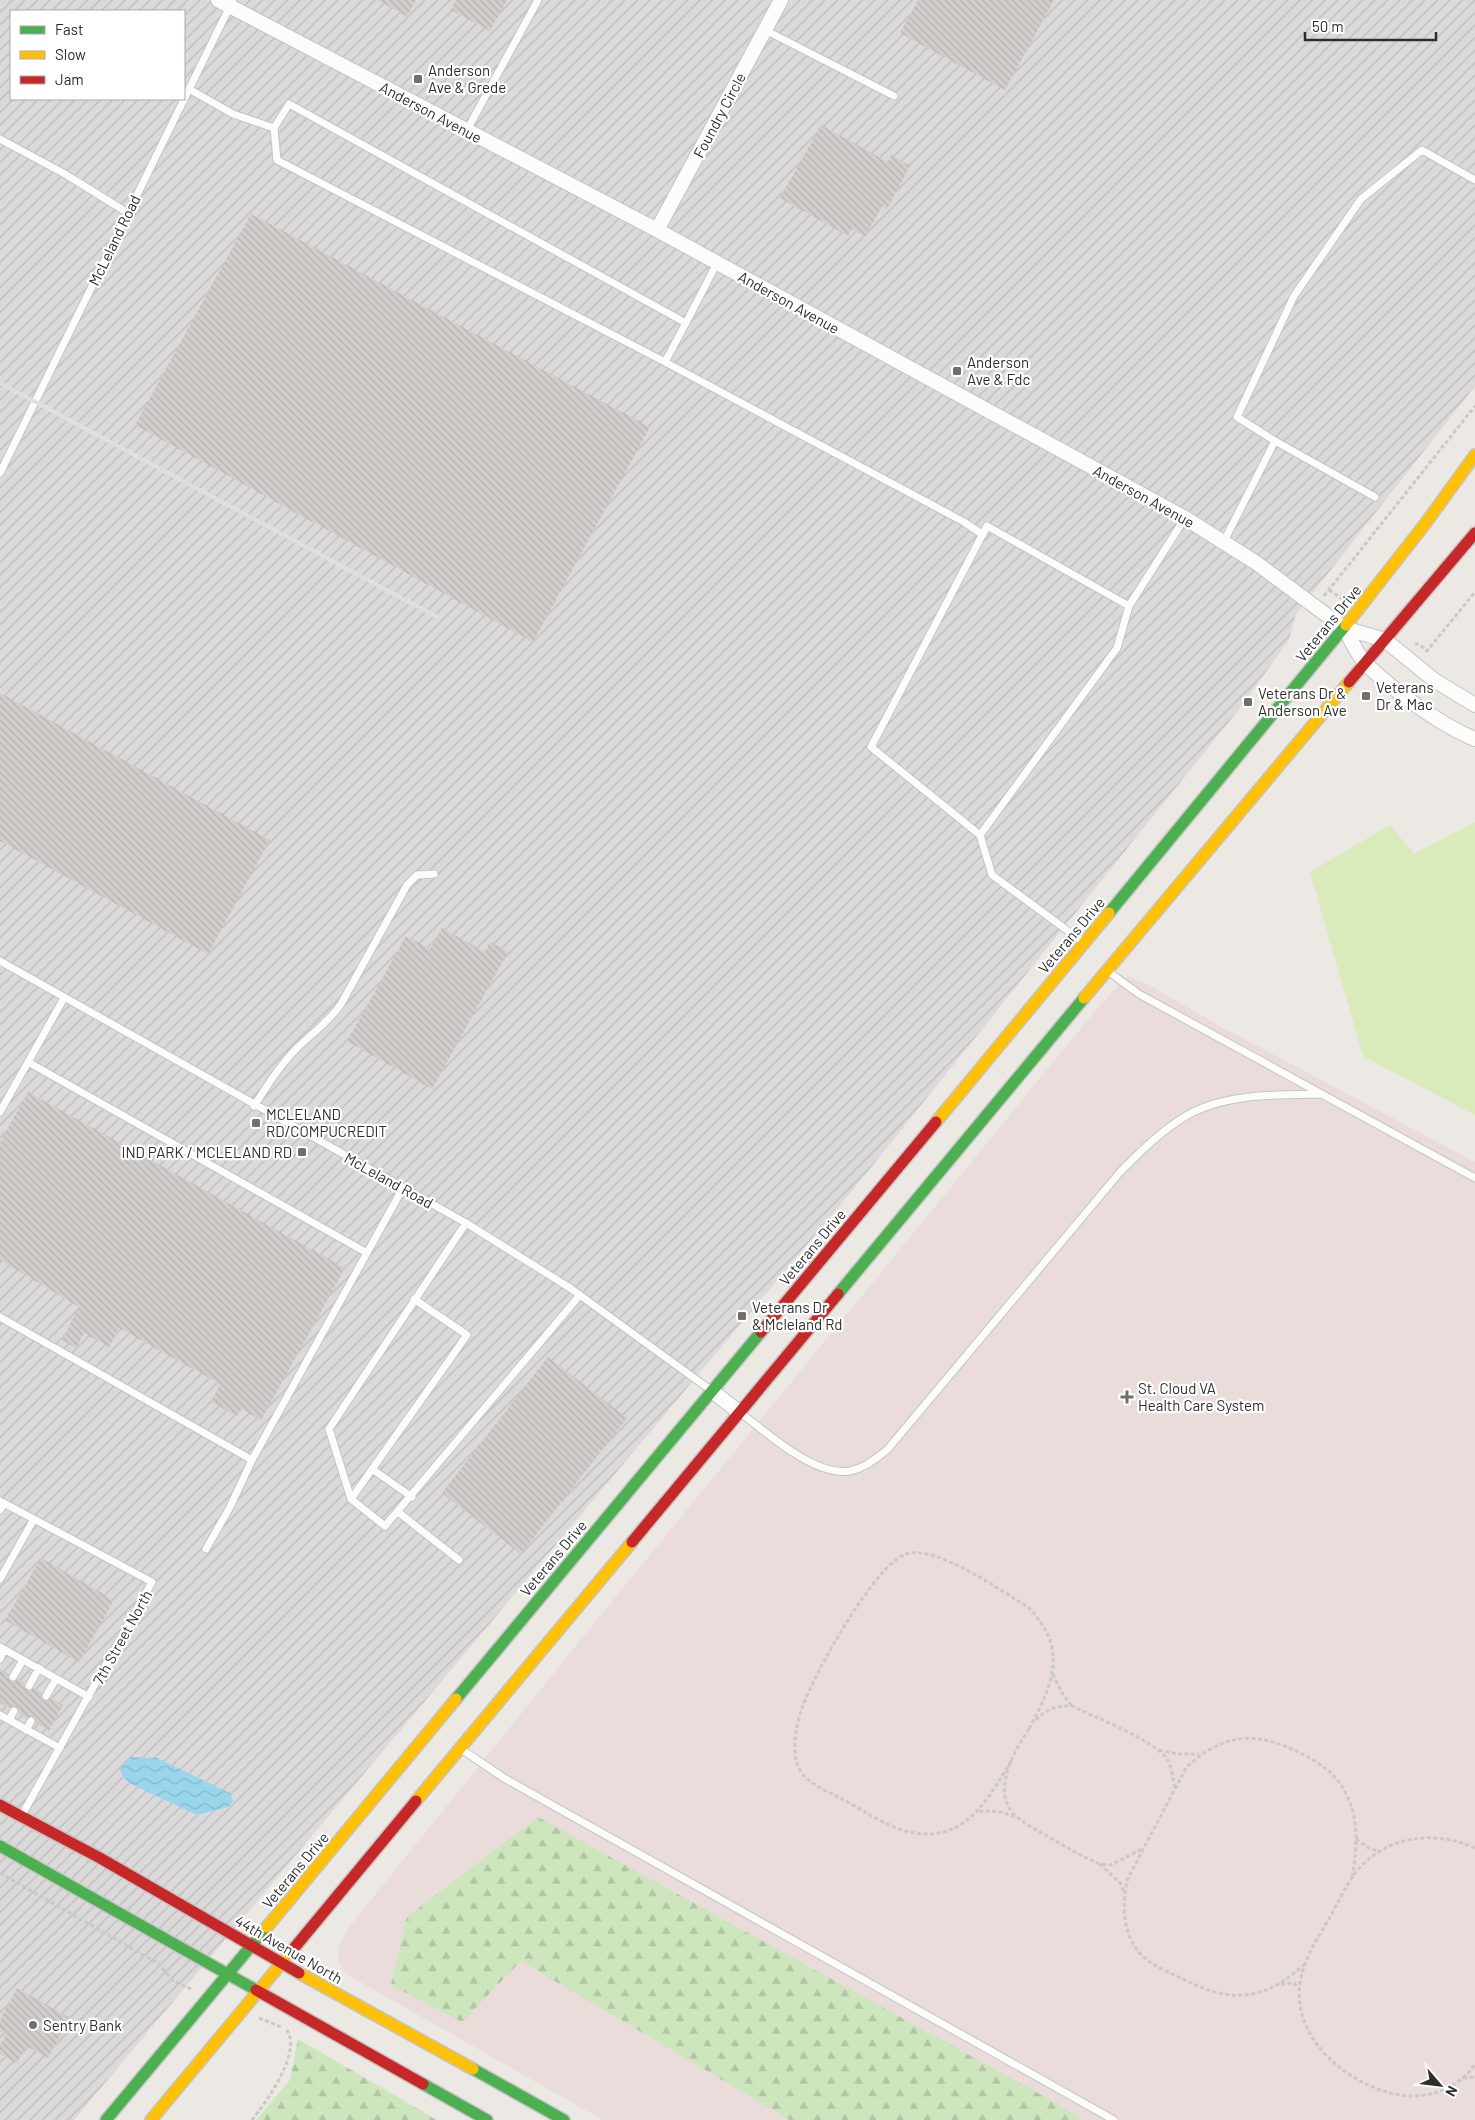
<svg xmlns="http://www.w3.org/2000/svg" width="1475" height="2120" font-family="Barlow,sans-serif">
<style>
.industrial{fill:url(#industrial-furrows);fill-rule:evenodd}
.medical{fill:#e9dcdb}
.forest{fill:url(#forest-firs)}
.pitch{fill:#d9eabb}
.water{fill:url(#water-waves)}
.building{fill:url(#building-back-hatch)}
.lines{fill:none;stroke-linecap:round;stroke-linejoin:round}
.lane-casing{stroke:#c5c4c5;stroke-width:9}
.street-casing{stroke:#c5c4c5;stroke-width:16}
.fast-casing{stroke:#c5c4c5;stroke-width:14}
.slow-casing{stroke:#c5c4c5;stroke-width:14}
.jam-casing{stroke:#c5c4c5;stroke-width:14}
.path{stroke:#c9c9c8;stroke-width:3;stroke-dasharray:4 2.5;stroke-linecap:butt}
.lane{stroke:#fcfcfb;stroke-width:7}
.street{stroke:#fcfcfb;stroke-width:14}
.fast{stroke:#4caf50;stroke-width:11}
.slow{stroke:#ffc107;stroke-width:11}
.jam{stroke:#c62828;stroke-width:11}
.rail{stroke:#dfdfe1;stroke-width:4}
.poi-dot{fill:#706f6e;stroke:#fff;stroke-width:2}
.labels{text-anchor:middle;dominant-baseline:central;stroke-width:4.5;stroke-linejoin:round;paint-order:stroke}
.poi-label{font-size:15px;fill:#2e2e2e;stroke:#fff;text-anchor:start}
.street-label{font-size:15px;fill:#2e2e2e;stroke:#fff}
</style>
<defs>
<pattern id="industrial-furrows" width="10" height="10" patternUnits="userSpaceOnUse" patternTransform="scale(1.25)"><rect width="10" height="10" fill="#dcd9db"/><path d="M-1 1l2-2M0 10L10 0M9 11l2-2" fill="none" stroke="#bdbbbc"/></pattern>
<pattern id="forest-firs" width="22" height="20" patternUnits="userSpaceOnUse" patternTransform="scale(1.25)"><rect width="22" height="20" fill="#cee6be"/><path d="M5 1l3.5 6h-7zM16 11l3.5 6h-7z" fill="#b1c6a4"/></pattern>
<pattern id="water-waves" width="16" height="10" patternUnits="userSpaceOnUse" patternTransform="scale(1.25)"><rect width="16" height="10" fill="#99d6ec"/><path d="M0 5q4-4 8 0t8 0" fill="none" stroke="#84b8cb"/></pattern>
<pattern id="building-back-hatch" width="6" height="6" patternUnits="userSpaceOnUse" patternTransform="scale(1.25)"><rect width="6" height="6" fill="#d1cecb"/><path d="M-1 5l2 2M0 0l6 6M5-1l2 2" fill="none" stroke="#b4b1af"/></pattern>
</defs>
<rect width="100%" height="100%" fill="#ece8e4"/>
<!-- industrial -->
<path class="industrial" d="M0,0h1475v386l-179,228 -7,26 -49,68 -388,483 -778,929h-74zM11,11h173v88h-173z"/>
<!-- medical -->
<path class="medical" d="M1128,976l21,9 69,40 257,137v958h-872l-255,-145 -9,-12 -1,-8 1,-7 7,-17 241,-299 508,-621z"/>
<!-- forest -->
<path class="forest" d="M538,1817l520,287 25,16h-293l-269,-159 -59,61 -71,-37 16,-68z
M298,2039l129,75 9,6h-180l34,-40z"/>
<!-- pitch -->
<path class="pitch" d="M1475,822v293l-112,-59 -53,-184 80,-47 24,29z"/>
<!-- water -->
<path class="water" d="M130,1757l27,1 73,35 3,8 -5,6 -31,8 -66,-31 -8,-7 -3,-8z"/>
<!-- building -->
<path class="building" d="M376,0h40l-9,16z
M456,0h51l-17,31 -39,-21z
M918,0h136l-49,90 -105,-57z
M821,125l67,37 3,-7 19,11 -23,43 -5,-3 -17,31 -13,-8 -4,7 -68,-38z
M251,214l399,213 -117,215 -398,-217z
M0,693l270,147 -62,114 -208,-113z
M442,928l43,24 5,-10 18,10 -76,137 -85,-48 59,-105 24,13z
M28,1092l317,176 -84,152 -20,-11 -4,7 -26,-14 9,-18 -101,-56 -10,19 -25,-14 -8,15 -14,-8 17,-33 -79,-47v-118z
M548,1357l79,61 -106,136 -79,-61z
M41,1558l73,42 -35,62 -74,-42z
M0,1669l9,5 2,8 7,-3 6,4 2,7 8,-2 8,5 -1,5 3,3 7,-3 12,7 -14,26 -13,-8 -2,-6 -7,1 -8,-5 -2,-6 -8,1 -9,-5z
M17,1988l53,30 -22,40 -22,-12 -9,17 -17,-9v-8l6,-12 -6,-3v-11z"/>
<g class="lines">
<!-- lane casing -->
<g class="lane-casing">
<path id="lane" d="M765,30l129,66
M189,89l44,25 41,14
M467,130l71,-130
M0,139l65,35 63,39
M686,323l-397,-219 -15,24 3,32 388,202c18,-33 35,-66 52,-99
M665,362l299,160 19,13
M1275,441l100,56
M0,473l233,-473
M1224,541l51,-100 -38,-24 57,-121 67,-97 61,-49 53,30
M980,835l137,-187 12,-42
M1083,942l-91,-67 -12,-40 -109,-88 116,-221 142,80 56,-88
M0,961l466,262 104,65 142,103
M1109,972l30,22 336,184
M28,1062l339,191
M254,1106c13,-20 26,-41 43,-58 16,-16 31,-25 44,-44l66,-119 10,-10 17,-1
M0,1112l64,-114
M466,1223l-137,206 22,70 34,27 195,-231
M0,1317l252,143 -22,47 -24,42
M742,1414c25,19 73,63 108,57 15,-3 25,-12 37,-21l234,-279c20,-20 40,-40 65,-55 38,-23 93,-21 136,-22
M252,1460l151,-272
M372,1469l40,28
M351,1499l116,-164 -53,-36
M0,1501l152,81 -130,233
M0,1510l4,-7
M398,1512l61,48
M0,1579l34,-60
M0,1647l89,50
M0,1659l4,-10
M13,1677l10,-17
M29,1686l10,-18
M46,1696l10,-17
M0,1715l60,33
M9,1720l5,-9
M26,1730l5,-9
M461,1749l43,29 610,342"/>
</g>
<!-- street casing -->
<g class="street-casing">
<path id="street" d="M218,0l439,230 528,288 70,44 89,66 41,12 49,40 41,25
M657,230l124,-230
M1344,628c7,11 13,27 22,36 27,26 74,61 109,75
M712,1391l27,21"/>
</g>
<!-- fast casing -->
<g class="fast-casing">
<path id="fast" d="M1109,913l237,-288
M838,1294l246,-296
M456,1699l305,-367
M0,1846l256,144
M473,2069l91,51
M423,2084l64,36
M106,2120l161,-193"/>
</g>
<!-- slow casing -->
<g class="slow-casing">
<path id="slow" d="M1346,625l79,-101 50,-69
M1084,998l265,-316
M936,1122l173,-209
M416,1801l216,-259
M267,1927l189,-228
M299,1973l174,96
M151,2120l139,-167"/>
</g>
<!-- jam casing -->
<g class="jam-casing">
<path id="jam" d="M1349,682l126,-149
M761,1332l175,-210
M632,1542l206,-248
M0,1805l100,53 199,115
M290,1953l126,-152
M256,1990l167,94"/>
</g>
<!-- path -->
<path class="path" d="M1329,590l15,10
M1324,596l151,-190
M1415,643l13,7
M1426,652l49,-60
M1053,1674l9,19 9,12
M1036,1720c11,-12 20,-14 36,-14 20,10 84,35 95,53 5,9 6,19 8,29
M1029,1729c-14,21 -38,61 -15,85 10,10 23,16 35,23 17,10 33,20 51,27l11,1 31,-16
M1159,1750l18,4h22
M1011,1761c-25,42 -48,85 -106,70 -21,-6 -42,-21 -61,-31 -15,-8 -42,-18 -47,-36 -5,-17 -1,-39 5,-56 11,-32 72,-143 104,-154 30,-10 95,37 122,53 41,42 25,76 1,122
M979,1811l22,1 15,5
M1356,1839l11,8 10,4
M1475,1848c-44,-20 -96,-11 -124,31 -8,13 -15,27 -22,40 -12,20 -26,41 -29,65 -8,56 50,102 99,111 29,5 60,-7 76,-31
M1100,1864l21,20 3,9
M0,1873l159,91 14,17 18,8
M1305,1964c-17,15 -36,29 -60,31 -22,2 -42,-6 -62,-16 -12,-6 -26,-11 -37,-20 -24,-20 -25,-54 -18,-81l58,-110c38,-37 73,-37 118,-13 16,8 33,20 41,37 15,28 12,57 7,86
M1281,1984l13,-1 5,6
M259,2018l22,9
M1463,2078l12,-1
M252,2120c14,-18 50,-67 35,-90"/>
<!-- lane -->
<use href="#lane" class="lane"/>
<!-- street -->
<use href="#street" class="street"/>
<!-- fast -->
<use href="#fast" class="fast"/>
<!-- slow -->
<use href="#slow" class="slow"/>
<!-- jam -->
<use href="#jam" class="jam"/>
<!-- rail -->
<path class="rail" d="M0,383l437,234"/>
</g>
<!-- markers -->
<g class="poi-dot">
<rect x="413" y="74" width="10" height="10" rx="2.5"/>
<rect x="952" y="366" width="10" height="10" rx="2.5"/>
<rect x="1361" y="691" width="10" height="10" rx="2.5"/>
<rect x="1243" y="697" width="10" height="10" rx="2.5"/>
<rect x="251" y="1118" width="10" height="10" rx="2.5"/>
<rect x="297" y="1147" width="10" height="10" rx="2.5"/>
<rect x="737" y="1311" width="10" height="10" rx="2.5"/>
<path d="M1124.5 1389.5h5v5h5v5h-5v5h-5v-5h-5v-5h5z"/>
<circle cx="33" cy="2025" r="5"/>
</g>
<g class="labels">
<!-- poi labels -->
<g class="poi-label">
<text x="428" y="70">Anderson<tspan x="428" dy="17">Ave &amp; Grede</tspan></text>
<text x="967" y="362">Anderson<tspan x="967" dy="17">Ave &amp; Fdc</tspan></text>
<text x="1376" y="687">Veterans<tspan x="1376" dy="17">Dr &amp; Mac</tspan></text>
<text x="1258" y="693">Veterans Dr &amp;<tspan x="1258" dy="17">Anderson Ave</tspan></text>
<text x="266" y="1114">MCLELAND<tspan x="266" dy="17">RD/COMPUCREDIT</tspan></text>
<text x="292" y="1152" text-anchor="end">IND PARK / MCLELAND RD</text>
<text x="752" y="1307">Veterans Dr<tspan x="752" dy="17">&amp; Mcleland Rd</tspan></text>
<text x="1138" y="1388">St. Cloud VA<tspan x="1138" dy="17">Health Care System</tspan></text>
<text x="43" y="2025">Sentry Bank</text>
</g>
<!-- street labels -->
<g class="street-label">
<text transform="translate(431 112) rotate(28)">Anderson Avenue</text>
<text transform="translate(719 115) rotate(-62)">Foundry Circle</text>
<text transform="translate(114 240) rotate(-64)">McLeland Road</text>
<text transform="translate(789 302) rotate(29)">Anderson Avenue</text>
<text transform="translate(1144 496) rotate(29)">Anderson Avenue</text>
<text transform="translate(1328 623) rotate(-51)">Veterans Drive</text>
<text transform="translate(1071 935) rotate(-50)">Veterans Drive</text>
<text transform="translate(389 1180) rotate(29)">McLeland Road</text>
<text transform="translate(812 1247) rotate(-50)">Veterans Drive</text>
<text transform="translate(553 1558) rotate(-50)">Veterans Drive</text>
<text transform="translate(122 1637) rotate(-61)">7th Street North</text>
<text transform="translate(295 1870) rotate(-50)">Veterans Drive</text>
<text transform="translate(289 1949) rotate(30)">44th Avenue North</text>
</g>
</g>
<!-- legend -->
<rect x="10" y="10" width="175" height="90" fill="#ffffff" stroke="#ababab"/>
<rect x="20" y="26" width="25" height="8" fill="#4caf50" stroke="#ababab"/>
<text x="55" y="35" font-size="15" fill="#2e2e2e">Fast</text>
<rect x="20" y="51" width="25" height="8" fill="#ffc107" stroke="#ababab"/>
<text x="55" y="60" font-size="15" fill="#2e2e2e">Slow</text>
<rect x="20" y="76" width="25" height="8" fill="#c62828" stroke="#ababab"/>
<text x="55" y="85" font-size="15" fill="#2e2e2e">Jam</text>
<!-- north arrow -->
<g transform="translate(1440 2085) rotate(118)" stroke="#ffffff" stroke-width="4" paint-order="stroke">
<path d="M0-4L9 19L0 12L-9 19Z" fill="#2e2e2e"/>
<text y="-8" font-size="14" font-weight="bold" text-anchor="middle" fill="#2e2e2e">N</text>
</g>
<!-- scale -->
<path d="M1305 32v8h131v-8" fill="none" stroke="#2e2e2e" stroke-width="2.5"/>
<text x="1312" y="32" font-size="15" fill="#2e2e2e" stroke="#ffffff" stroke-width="4" paint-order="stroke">50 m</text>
</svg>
